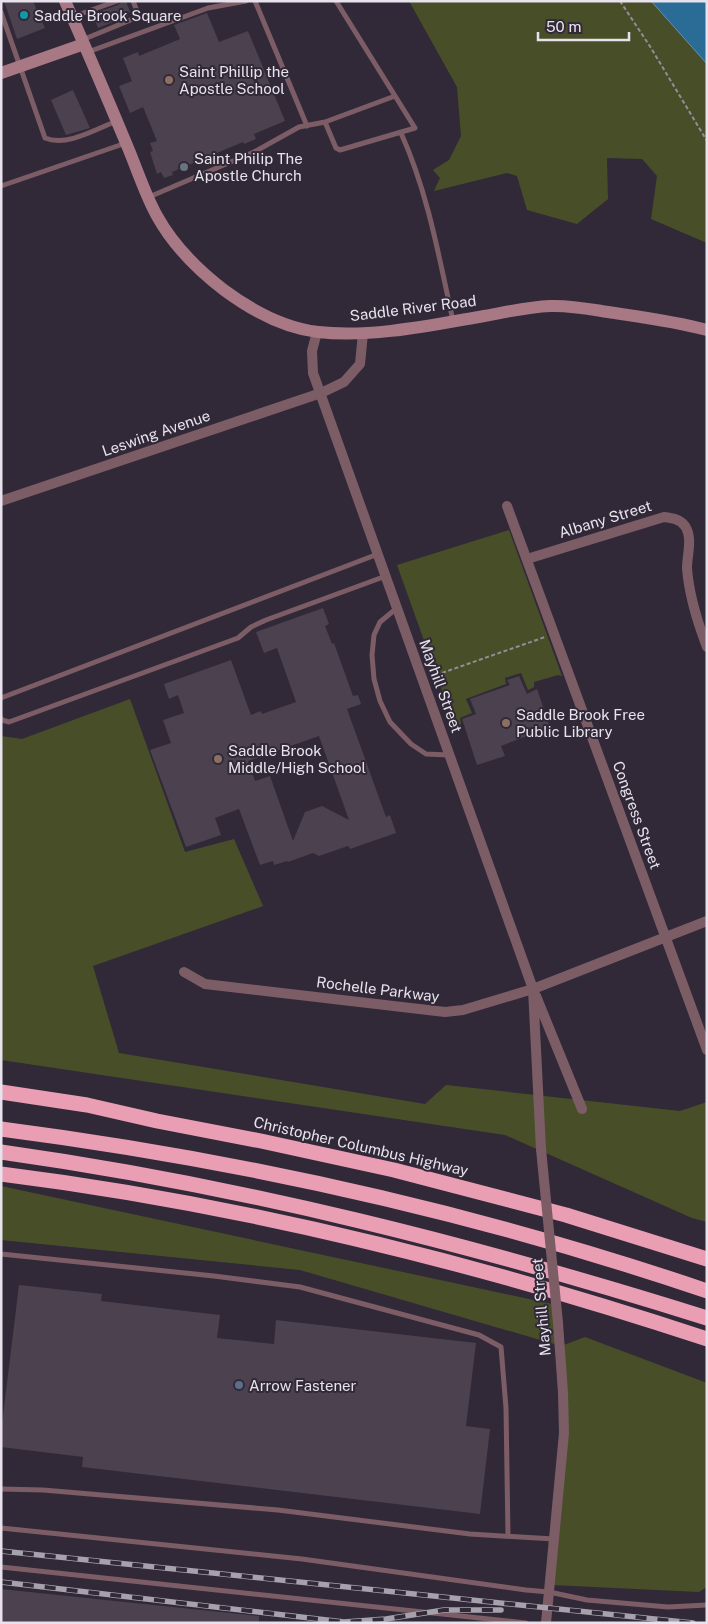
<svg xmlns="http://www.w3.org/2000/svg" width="708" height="1624" font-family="'Public Sans',sans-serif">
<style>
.green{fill:#484f28}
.water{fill:#2b6c96;stroke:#638fb0}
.building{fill:#4c414e;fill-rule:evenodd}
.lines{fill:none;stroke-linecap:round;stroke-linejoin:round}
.path{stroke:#938c99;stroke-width:2;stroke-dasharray:4 2.5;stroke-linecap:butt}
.lane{stroke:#7c5d66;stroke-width:5}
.street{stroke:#7c5d66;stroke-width:10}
.secondary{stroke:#a87885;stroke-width:12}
.highway{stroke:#e99eb4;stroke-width:15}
.rail-casing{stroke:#a7a1ad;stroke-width:5.5}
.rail{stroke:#312938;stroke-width:4;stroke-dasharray:11;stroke-linecap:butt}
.street-bridge{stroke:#7c5d66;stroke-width:10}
.culture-dot{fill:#0f9aa8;stroke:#312938;stroke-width:2}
.education-dot{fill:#8d6e63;stroke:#312938;stroke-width:2}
.worship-dot{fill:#6b7280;stroke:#312938;stroke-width:2}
.service-dot{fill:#5c6f8a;stroke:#312938;stroke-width:2}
.labels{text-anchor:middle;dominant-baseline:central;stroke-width:4;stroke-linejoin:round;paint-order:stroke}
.poi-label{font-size:15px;fill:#e7e2ec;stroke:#312938;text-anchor:start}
.street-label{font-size:15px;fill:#e7e2ec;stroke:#312938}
</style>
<rect width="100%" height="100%" fill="#312938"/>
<!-- green -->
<path class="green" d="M409,1h298v242l-56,-24 6,-43 -15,-17 -35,-1 1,41 -31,25 -50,-14 -10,-34 -10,-3 -73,18 6,-13 -7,-8 16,-10 12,-24 -4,-49z
M509,530l53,146 -4,-1 -24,7v5l-6,3 -7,-17 -16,5 1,6 -40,15 6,14 -12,5 1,6 -6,3 -58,-162z
M130,699l55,153 49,-13 29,67 -170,60 26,87 306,51 21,-19 234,26 27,-9v120l-15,-4 -187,-83 -504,-75v-324l21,3z
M1,1186l556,119 4,41 24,-9 122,46v204l-8,5 -147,-7 13,-186 -4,-53 -261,-76 -299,-30z"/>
<!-- water -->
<path class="water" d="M651,1h53l3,4v59z"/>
<!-- building -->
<path class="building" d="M4,1h29l12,27 -28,11z
M121,1h5l4,11 -2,2v2l-30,12 -6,-14 26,-9z
M207,13l12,29 29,-11 37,90 -31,13 2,5 -12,5 -1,-2 -71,30 1,3 -9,3 -3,-6 -4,2 -7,-22 3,-1 -3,-8 7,-2 -14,-34 -13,6 -11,-27 13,-5 -9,-23 15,-6 1,4 41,-17 -6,-14z
M73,90l17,38 -24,7 -15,-35z
M323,608l6,16 -4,2 7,18 2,-1 19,53 5,-1 3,9 -14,5 39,108 4,-2 6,18 -46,16 -2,-3 -29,10 -6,-3 -25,9 -1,-1 -13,4 -1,-4 -13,4 -21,-56 -24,9 6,17 -35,12 -36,-97 21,-7 -8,-23 21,-7 -6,-18 -9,4 -5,-15 67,-24 20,55 10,-4 1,3 34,-12 -19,-54 -13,5 -8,-21zM319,736l30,84 -27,-14 -17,6 -12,29 -23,-65 -15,5 -7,-20z
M519,676l8,18 10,-5 13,38 -49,19 4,10 -28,9 -15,-46 14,-5 -6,-15 40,-14 -3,-5z
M19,1285l83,9 -1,7 119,14 -3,23 57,6 2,-24 200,23 -10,83 24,3 -10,85 -398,-47 1,-10 -82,-10v-15z
M1,1589l258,27v7h-258z"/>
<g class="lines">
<!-- path -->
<path class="path" d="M620,1l31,47 56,93
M436,675l109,-38"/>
<!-- lane -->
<path class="lane" d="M255,1l52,125
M1,12l44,126c22,9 51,-9 72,-17
M72,17l45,-16
M82,40l51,-21 4,-8 -4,-10
M88,52l120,-44 38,-7
M325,122l70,-26
M401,133c27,60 38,124 52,188
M1,186l125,-43
M149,197l105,-45 45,-25 26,-5 11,26 4,2 75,-22 -79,-127
M397,608l-17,14 -6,13 -2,20 2,24 6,22 10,21 21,22 15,10 23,1
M1,698l377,-144
M1,718l1,2 7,2 229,-84 13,-11 15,-7 120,-44
M1,1254l213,22 86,11 179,48 22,12 5,61 2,128
M1,1489l42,1 235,20 192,24 84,5
M1,1528l301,31 224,31 23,2 38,8 81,7 39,-2
M1,1567l525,56"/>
<!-- street -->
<path class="street" d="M317,332l-5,19 1,22 220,616 8,160
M1,501l320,-108 23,-11 16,-18 3,-31
M507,506l200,544
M527,559l137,-42c8,1 16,2 21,9 8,12 2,29 2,42 2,28 10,53 20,79
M184,972l21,12 240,28 18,-2 70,-21 174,-68
M536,996l46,113
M546,1623l18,-190 -1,-40 -5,-70"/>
<!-- secondary -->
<path class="secondary" d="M65,1c21,47 41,94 61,142 10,23 19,52 31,73 16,29 41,54 67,74 27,20 60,38 94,42 54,6 114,-7 166,-16 22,-4 44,-9 66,-10 20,-1 39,3 58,6 33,5 66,9 99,18
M1,73l83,-29"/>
<!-- highway -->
<path class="highway" d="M1,1092l86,13 70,16 104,20 133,29 172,45 141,44
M1,1129c239,31 477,84 706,162
M1,1152c242,34 473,93 706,166
M1,1174c240,30 476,89 706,165"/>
<!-- rail casing -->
<g class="rail-casing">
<path id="rail" d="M1,1551l692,72
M1,1582l343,40 42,-3 58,-9h57"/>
</g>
<!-- rail -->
<use href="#rail" class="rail"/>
<!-- street-bridge -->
<path class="street-bridge" d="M541,1149l17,174"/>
</g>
<!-- markers -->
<circle class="culture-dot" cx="24" cy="15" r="5"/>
<g class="education-dot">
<circle cx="169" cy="80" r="5"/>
<circle cx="506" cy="723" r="5"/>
<circle cx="218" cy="759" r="5"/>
</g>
<circle class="worship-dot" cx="184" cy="167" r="5"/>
<circle class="service-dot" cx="239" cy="1385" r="5"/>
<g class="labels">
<!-- poi labels -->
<g class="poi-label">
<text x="34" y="15">Saddle Brook Square</text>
<text x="179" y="71">Saint Phillip the<tspan x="179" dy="17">Apostle School</tspan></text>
<text x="194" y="158">Saint Philip The<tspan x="194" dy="17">Apostle Church</tspan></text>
<text x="516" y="714">Saddle Brook Free<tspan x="516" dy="17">Public Library</tspan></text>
<text x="228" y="750">Saddle Brook<tspan x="228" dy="17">Middle/High School</tspan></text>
<text x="249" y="1385">Arrow Fastener</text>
</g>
<!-- street labels -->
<g class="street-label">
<text transform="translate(413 308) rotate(-7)">Saddle River Road</text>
<text transform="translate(156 433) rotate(-19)">Leswing Avenue</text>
<text transform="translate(605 519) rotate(-17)">Albany Street</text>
<text transform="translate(441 686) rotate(70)">Mayhill Street</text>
<text transform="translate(637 815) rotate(70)">Congress Street</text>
<text transform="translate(378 989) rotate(7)">Rochelle Parkway</text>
<text transform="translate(361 1146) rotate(13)">Christopher Columbus Highway</text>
<text transform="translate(541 1307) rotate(-95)">Mayhill Street</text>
</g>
</g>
<!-- border -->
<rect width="708" height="1624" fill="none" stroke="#e7e2ec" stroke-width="5"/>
<!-- scale -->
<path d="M538 32v8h91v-8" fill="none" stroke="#e7e2ec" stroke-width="2.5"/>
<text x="546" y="32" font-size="15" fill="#e7e2ec" stroke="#312938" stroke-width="4" paint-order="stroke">50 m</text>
</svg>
